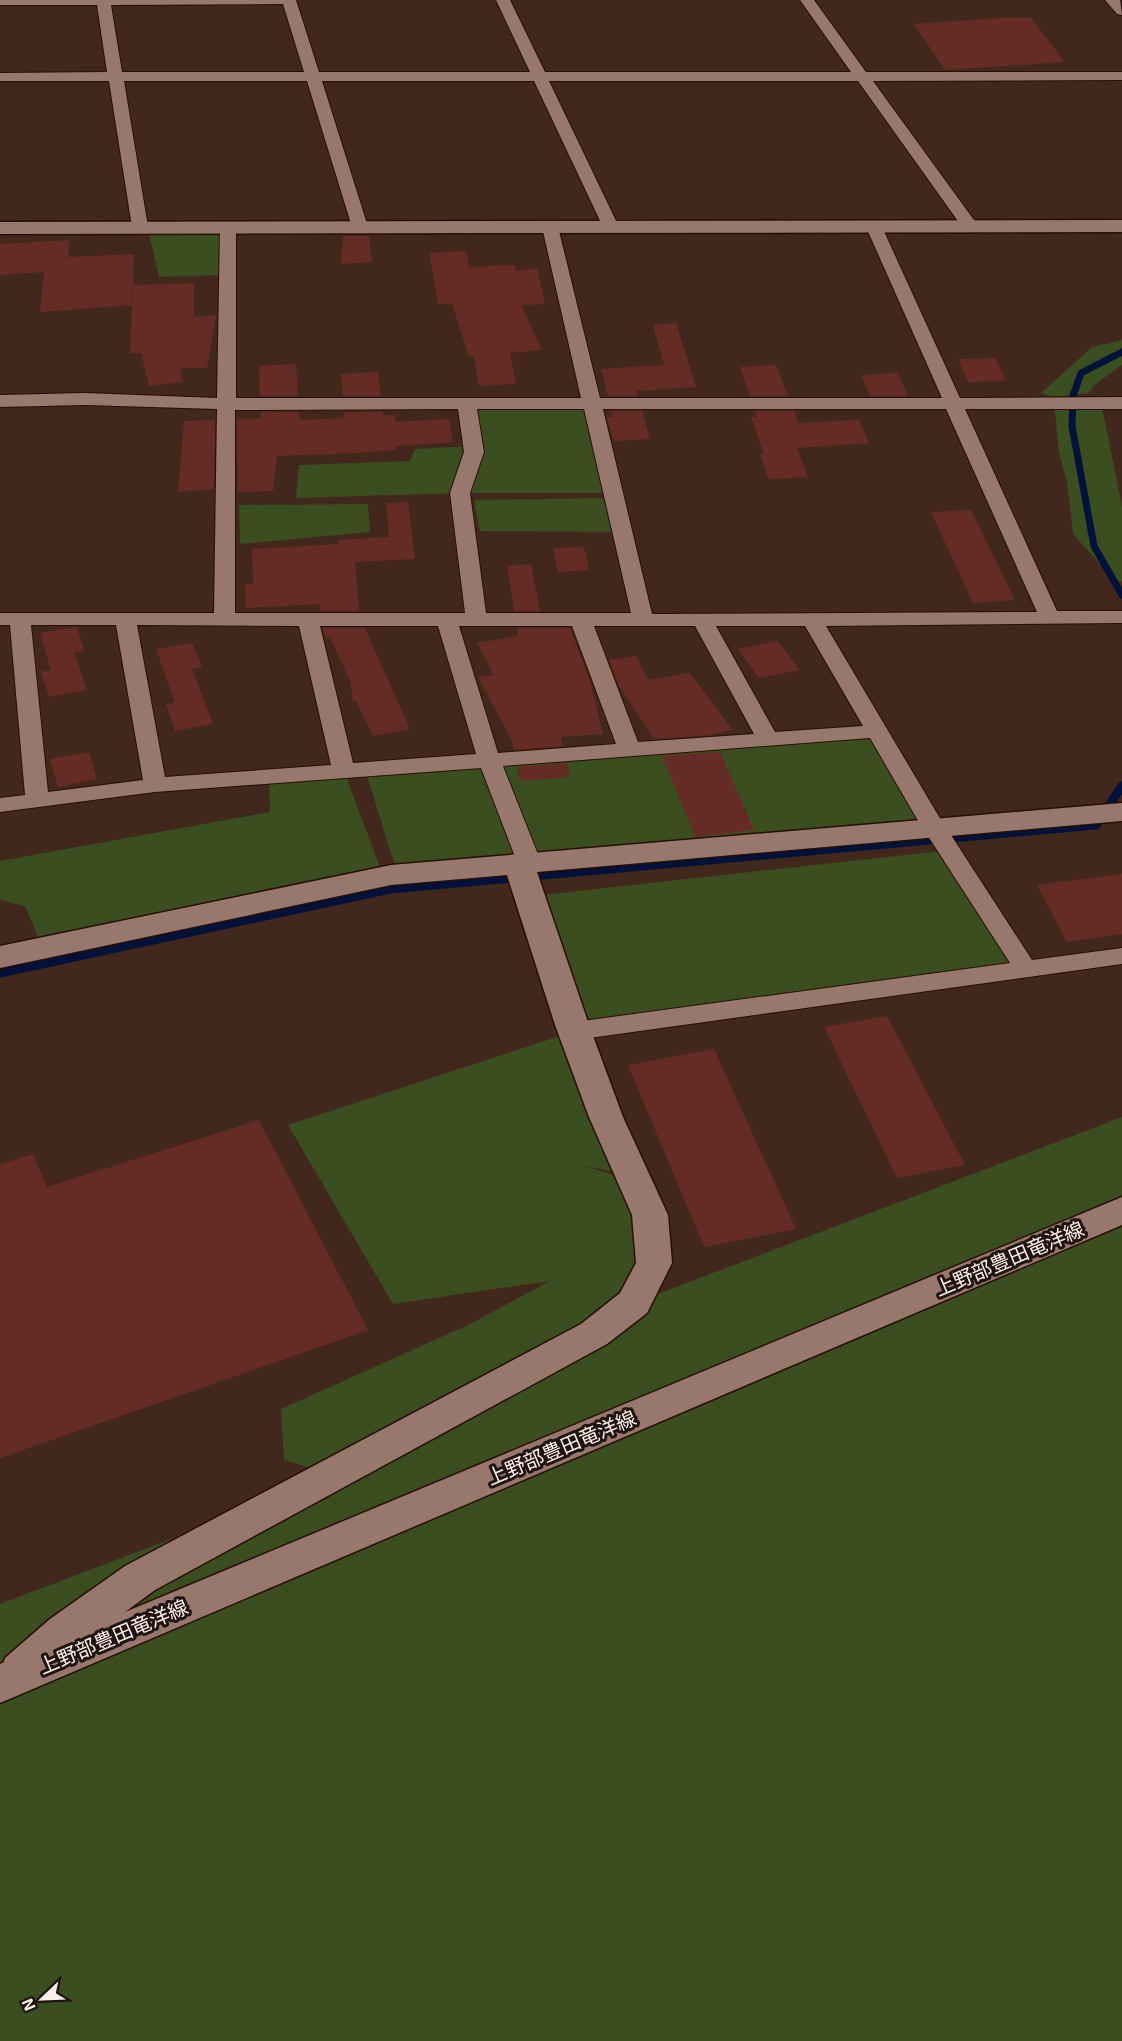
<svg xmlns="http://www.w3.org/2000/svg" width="1122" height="2041" font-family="'Exo 2','Noto Sans JP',sans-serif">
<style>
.green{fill:#3a4e1f}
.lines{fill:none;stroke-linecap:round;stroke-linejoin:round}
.stream-far1{stroke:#00123a;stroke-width:7}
.stream{stroke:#00123a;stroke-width:9}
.building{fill:#652c25}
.minor-casing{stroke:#270f06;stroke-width:2}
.tertiary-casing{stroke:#270f06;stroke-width:3}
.secondary-casing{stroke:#270f06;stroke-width:3}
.minor{fill:#98786c;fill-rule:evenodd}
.tertiary{fill:#98786c;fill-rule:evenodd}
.secondary{fill:#98786c;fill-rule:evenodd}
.labels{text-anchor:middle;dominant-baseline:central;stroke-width:6;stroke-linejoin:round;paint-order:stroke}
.street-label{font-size:20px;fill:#fceee8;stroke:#20140f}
</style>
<rect width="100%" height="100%" fill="#42271d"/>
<!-- green -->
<path class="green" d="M221,233l1,42 -63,2 -10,-43z
M1122,340v25l-29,21 -4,7 -36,4 -12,-4 51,-46z
M1054,403h45l5,14 18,89v75l-5,2 -44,-49 -6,-52 -8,-30z
M467,404h118l18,89h-143l-164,5 3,-33 111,-4 5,-12 58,-3z
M607,498l7,34 -134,-1 -6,-31z
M368,504l2,28 -130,12 -1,-39z
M879,731l48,96 -532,39 -30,-97z
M344,771l36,96 -341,72 -14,-33 -25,-6v-39l270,-49 -1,-35z
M942,851l72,119 -442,55 -30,-130z
M575,1031l57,144 -47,-9 50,16 19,81 -20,40 488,-186v924h-1122v-437l316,-120 14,-10 -46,-14 -3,-51 189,-85 80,-43 -157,23 -105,-179z"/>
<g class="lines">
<!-- stream-far1 -->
<path class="stream-far1" d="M1122,352l-41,21 -8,23 -1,30 22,120 28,49"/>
<!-- stream -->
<path class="stream" d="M0,973l390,-84 706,-64 26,-39"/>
</g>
<!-- building -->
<path class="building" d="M1000,18h31l34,44 -120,8 -31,-46z
M343,236h26l3,26 -31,2z
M69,240l-1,17 66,-3 -2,51 -92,7 4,-40 -44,3v-31z
M466,251l3,16 46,-2 1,6 21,-3 8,36 -24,1 21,45 -32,3 6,31 -37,2 -5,-29h-5l-17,-53h-14l-9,-51z
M194,283v34l22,-2 -9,53h-27l3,14 -34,4 -8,-33h-11l3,-68z
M676,323l20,64 -60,4 2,5h-30l-7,-27 63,-4 -11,-40z
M995,358l11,23 -38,1 -10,-23z
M296,364l2,32h-38l-1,-30z
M776,365l12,31h-38l-10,-29z
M378,372l3,24h-38l-2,-22z
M898,373l10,23h-38l-9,-21z
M612,411h30l8,28 -37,2 -6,-24h6z
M755,411h39l4,12 61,-3 10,23 -72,5 11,29 -40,2 -8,-25h4l-13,-37h6z
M261,412h38l1,8 45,-2 -1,-6h38l1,3h12v7l54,-3 4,23 -57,4v4l-39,3 -80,3 -4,35 -35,1 -1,-73 24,-1z
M215,420l-1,69 -36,3 6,-71z
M408,502l7,57 -60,3 4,49h-38l-1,-7 -74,4 -1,-24h8l-1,-35 86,-5v-4l51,-3 -3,-34z
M971,510l44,90 -42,3 -42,-91z
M584,547l5,23 -31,2 -5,-24z
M531,564l9,47h-26l-7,-45z
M77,627l7,24 -10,1 13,38 -38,7 -8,-25 10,-2 -11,-37z
M323,628h42l45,101 -37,7 -17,-35h-3l-3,-20 -20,-44h-5z
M517,628h53l20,53 13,53 -42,3 2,9 -49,4 -2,-9 -34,-64 16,-2 -17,-32 41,-7z
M778,641l22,29 -41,8 -21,-29z
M192,643l10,24 -10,2 21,55 -38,7 -9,-27 9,-1 -19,-54z
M636,656l12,24 42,-7 42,56 -20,6 -58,4 -35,-53 -10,-26z
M89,752l8,27 -39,8 -8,-28z
M720,752l34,78 -59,7 -33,-81z
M567,763l3,14 -50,4 -3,-14z
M1122,874v60l-55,8 -30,-57z
M887,1016l78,149 -68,13 -73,-151z
M714,1049l82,180 -92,18 -76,-182z
M259,1120l109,210 -368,128v-294l33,-10 14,33z"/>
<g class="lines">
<!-- minor casing -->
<g class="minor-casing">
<path id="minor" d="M0,0h296l23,72h211l-34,-72h14l35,72h306l-51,-72h14l52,72h256v8l-249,1 106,146 -8,5 -6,-1 -107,-150h-309l70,146 -8,5 -8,-5 -69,-146h-212l46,146 -8,5 -8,-5 -45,-146h-183l24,146 -8,5 -8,-5 -23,-146h-109v-8l107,-1 -10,-67h-97zM283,4l21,68h-182l-11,-67z
M1105,0h15l2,15 -5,-1z
M228,222l8,5v171h345l-39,-171 8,-5 8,5 42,171h342l-76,-171 8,-5 8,5 78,171 162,-1v12h-157l92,202h65v12l-296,3 112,189 94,145 90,-12v16l-547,76 -9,-3 -4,-6 4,-6 9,-3 435,-59 -93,-144 -47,-81 -367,28 38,96 -4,5 -8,3 -8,-3 -4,-5 -36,-94 -326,24 -155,20v-14l25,-3 -15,-170h-10v-12h214l3,-204 -132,-4 -85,2v-12l85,-2 132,5 3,-171zM458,409l6,43 -14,41 15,120h-230v-203zM477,409h107l47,204h-145l-16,-120 14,-41zM603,409h343l91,203 -385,2zM31,625h85l27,155 -95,12zM137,625l162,1 32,139 -166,12zM320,626h118l38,128 -123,9zM459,626h113l44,118 -118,9zM594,626h101l59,108 -116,8zM716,626h89l58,100 -88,6z"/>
</g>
<!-- tertiary casing -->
<g class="tertiary-casing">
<path id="tertiary" d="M1122,220v12l-1122,2v-12z
M1122,803v18l-585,51 52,153 34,92 45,98 4,48 -25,50 -40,31 -452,246 -75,55 -45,39 -15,6 -15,-6 -5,-10 5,-16 45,-39 75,-53 456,-242 39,-31 16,-30 -4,-48 -43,-98 -34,-92 -48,-150 -116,10 -391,83v-22l391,-81z"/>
</g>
<!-- secondary casing -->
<g class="secondary-casing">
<path id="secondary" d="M1122,1197v28l-1122,478v-39z"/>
</g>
<!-- minor -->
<use href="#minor" class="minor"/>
<!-- tertiary -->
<use href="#tertiary" class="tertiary"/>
<!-- secondary -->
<use href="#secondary" class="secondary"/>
</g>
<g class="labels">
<!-- street labels -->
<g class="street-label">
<text transform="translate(1009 1258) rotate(-23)">上野部豊田竜洋線</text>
<text transform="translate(561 1447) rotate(-23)">上野部豊田竜洋線</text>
<text transform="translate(113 1636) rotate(-23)">上野部豊田竜洋線</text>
</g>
</g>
<!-- north arrow -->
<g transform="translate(42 1999) rotate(247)" stroke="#20140f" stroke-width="4.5" paint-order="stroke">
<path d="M0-4.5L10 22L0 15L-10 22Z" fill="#fceee8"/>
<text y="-9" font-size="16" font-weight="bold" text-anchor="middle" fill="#fceee8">N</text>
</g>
</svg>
